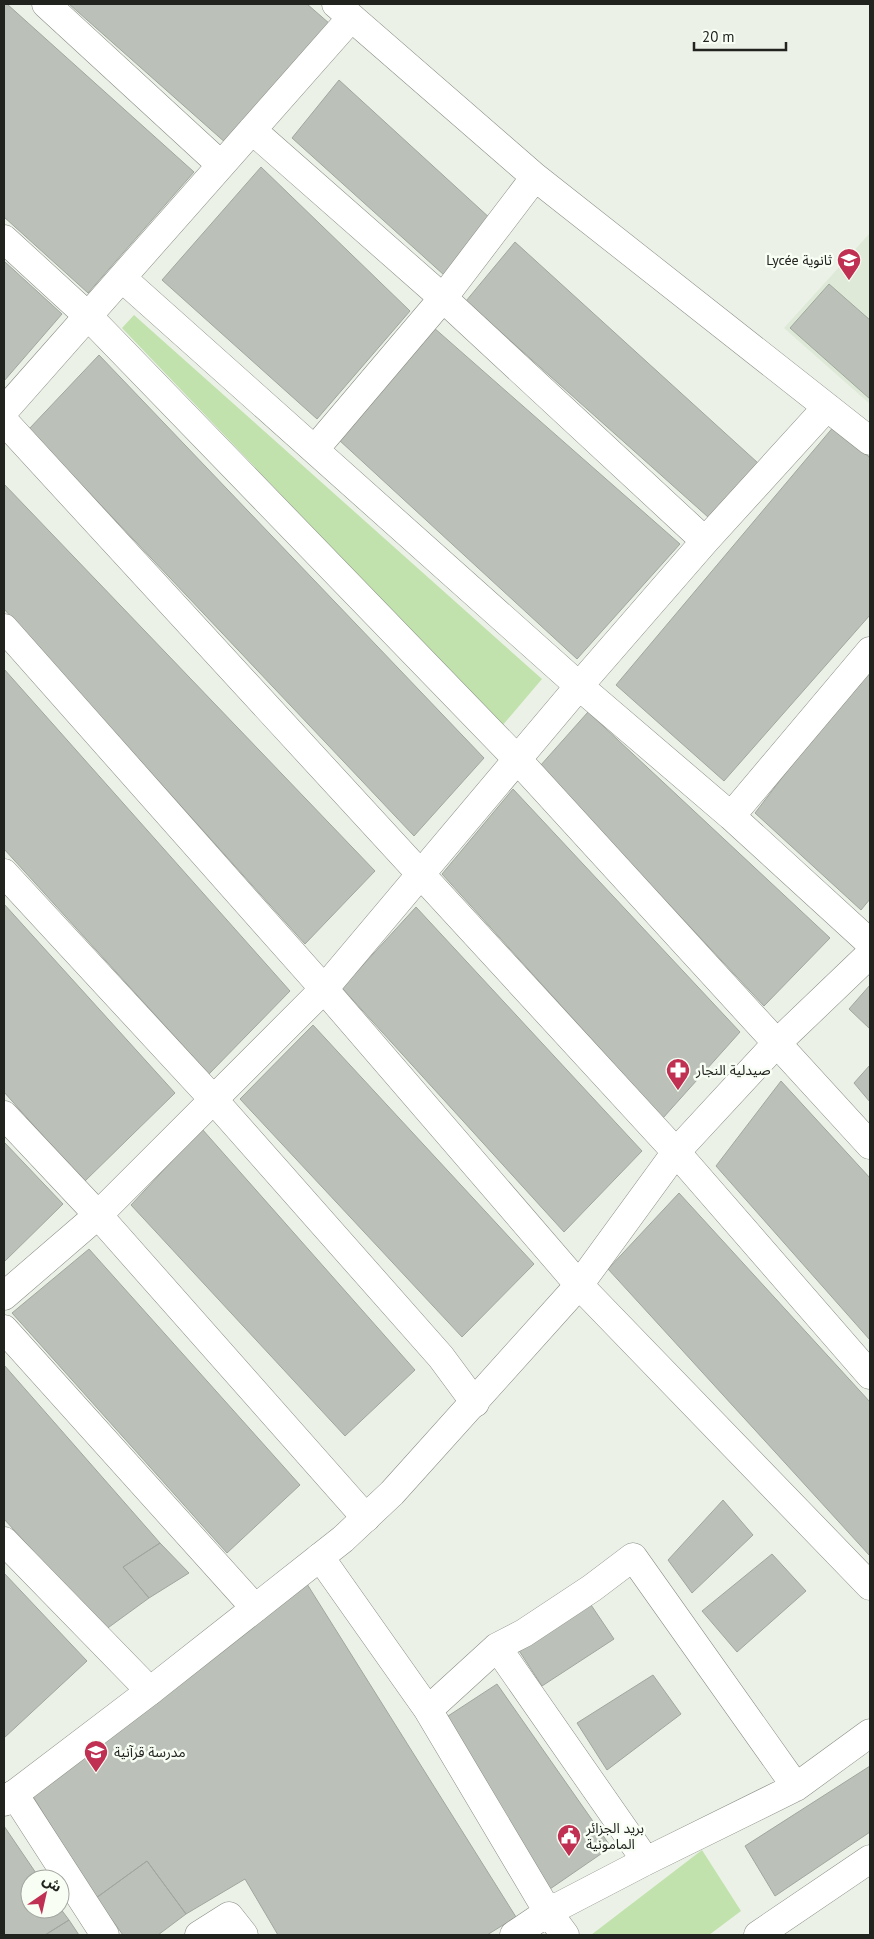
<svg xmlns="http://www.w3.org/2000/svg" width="874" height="1939" font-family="'PT Sans','Noto Sans Arabic',sans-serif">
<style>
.built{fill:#dee9d8}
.green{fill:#c1e2ac}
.building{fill:#bbc1b8;stroke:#a1a79e}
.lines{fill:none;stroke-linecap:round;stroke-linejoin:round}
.street-casing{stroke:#888e84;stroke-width:29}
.secondary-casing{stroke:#888e84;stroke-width:29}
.street{stroke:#fff;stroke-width:28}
.secondary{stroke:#fff;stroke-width:28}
.labels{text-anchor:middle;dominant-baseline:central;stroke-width:5;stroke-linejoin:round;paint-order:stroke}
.poi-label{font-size:14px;fill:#21231f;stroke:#f8fef4;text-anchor:start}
</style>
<rect width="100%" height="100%" fill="#ebf1e7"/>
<!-- built -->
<path class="built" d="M870,233v171l-86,-76z"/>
<!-- green -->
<path class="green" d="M134,315l408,364 -40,47 -380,-398z
M702,1850l39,61 -32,24h-118z"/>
<!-- building -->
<path class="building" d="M4,4h3l187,168 -106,121 -84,-76z
M69,4h238l23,20 -103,120z
M339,80l153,140 -48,55 -152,-137z
M261,167l149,144 -93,108 -155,-139z
M515,242l243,221 -50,54 -242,-216z
M4,261l58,53 -58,67z
M829,284l41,36v79l-80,-71z
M433,327l247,217 -103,115 -238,-219z
M99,355l385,403 -70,78 -385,-407z
M835,425l35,33v157l-146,166 -108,-96z
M4,484l371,387 -70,73 -301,-335z
M870,663v236l-9,11 -106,-97z
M4,669l286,322 -81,83 -205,-225z
M588,712l242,226 -66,68 -224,-240z
M513,789l227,243 -77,86 -221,-244z
M4,904l171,189 -91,89 -80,-90z
M416,907l226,244 -78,81 -222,-244z
M870,985v44l-21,-20z
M313,1025l221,239 -72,73 -222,-238z
M870,1065v37l-16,-19z
M781,1081l89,97v162l-154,-174z
M202,1129l213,241 -70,66 -214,-231z
M4,1142l59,62 -59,58z
M679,1193l191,209v154l-262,-287z
M89,1249l211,236 -73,68 -215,-240z
M4,1365l156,178 -37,24 26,31 -44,32 -101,-111z
M723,1500l30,35 -61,58 -24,-33z
M160,1543l29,30 -40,25 -26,-31z
M772,1554l34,37 -69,61 -35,-41z
M4,1573l83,88 -83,77z
M307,1584l209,333 -29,18h-209l-33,-56 -59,35 -39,-53 -51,37 -64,-103z
M587,1599l27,40 -72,47 -26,-40z
M653,1675l28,39 -74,56 -30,-47z
M497,1684l114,163 -61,42 -105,-171z
M870,1766v66l-95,64 -30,-50z
M4,1826l36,53h-10v30h30v-1l9,12 -24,15h-41z
M147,1861l39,53 -28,21h-35l-27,-37z
M69,1920l10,15h-34z"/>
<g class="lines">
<!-- street casing -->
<g class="street-casing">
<path id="street" d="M46,4l175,161
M336,4l199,173 335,264
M252,130l191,168 262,243
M4,239l84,77 428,442 354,387
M122,278l457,408 152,130 139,127
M4,411l347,-393
M4,421l672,731 194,223
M315,449l128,-151 92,-121
M4,628l320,361 255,296 291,301
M731,816l139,-165
M4,873l209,226 228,258 34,46
M4,1115l94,100 268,303
M4,1296l94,-81 226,-226 255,-303 126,-145 122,-134
M4,1329l251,279
M4,1541l146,150
M320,1557l108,153 120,202 17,23
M497,1647l149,214
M428,1710l69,-63 27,-14 68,-45 41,-31 163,230
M14,1794l91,141
M199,1935l30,-19 15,19
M514,1935l34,-23 98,-51 150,-74 74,-54
M758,1935l112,-76"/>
</g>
<!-- secondary casing -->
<g class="secondary-casing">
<path id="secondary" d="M4,1802l146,-111 193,-152 49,-46 187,-208 97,-133 100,-108 94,-90"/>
</g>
<!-- street -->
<use href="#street" class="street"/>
<!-- secondary -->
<use href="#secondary" class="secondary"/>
</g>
<!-- icons -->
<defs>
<g id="school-pin" transform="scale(1.25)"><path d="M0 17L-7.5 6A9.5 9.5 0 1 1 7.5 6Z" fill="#c03052" stroke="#f8fef4"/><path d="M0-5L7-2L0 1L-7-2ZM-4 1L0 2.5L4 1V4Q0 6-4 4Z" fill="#fff"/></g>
<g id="pharmacy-pin" transform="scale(1.25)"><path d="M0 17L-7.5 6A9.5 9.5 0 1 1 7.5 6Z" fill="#c03052" stroke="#f8fef4"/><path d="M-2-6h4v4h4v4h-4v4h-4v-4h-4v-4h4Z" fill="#fff"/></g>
<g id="civic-pin" transform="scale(1.25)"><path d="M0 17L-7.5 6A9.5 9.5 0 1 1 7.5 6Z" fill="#c03052" stroke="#f8fef4"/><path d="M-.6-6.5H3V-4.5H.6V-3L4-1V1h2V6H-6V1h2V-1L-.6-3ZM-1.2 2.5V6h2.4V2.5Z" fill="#fff"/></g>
</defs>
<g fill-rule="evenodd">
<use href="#school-pin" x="849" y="260"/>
<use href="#pharmacy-pin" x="678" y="1070"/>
<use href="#school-pin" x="96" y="1752"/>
<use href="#civic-pin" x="569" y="1836"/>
</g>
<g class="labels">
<!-- poi labels -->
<g class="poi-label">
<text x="832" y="260" text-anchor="end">Lycée ثانوية</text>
<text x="696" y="1070">صيدلية النجار</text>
<text x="114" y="1752">مدرسة قرآنية</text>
<text x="586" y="1828">بريد الجزائر<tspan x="586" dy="16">المامونية</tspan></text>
</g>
</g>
<!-- border -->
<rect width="874" height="1939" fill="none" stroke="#21231f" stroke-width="10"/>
<!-- north arrow -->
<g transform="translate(45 1894) rotate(34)"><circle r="24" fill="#f8fef4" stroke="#a2a69f"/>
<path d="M0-4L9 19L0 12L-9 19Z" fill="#c03052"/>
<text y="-8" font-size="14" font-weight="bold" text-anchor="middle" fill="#21231f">ش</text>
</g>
<!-- scale -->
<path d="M694 42v8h92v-8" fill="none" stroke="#21231f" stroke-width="2.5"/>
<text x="702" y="42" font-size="15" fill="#21231f" stroke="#f8fef4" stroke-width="4" paint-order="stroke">20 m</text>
</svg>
